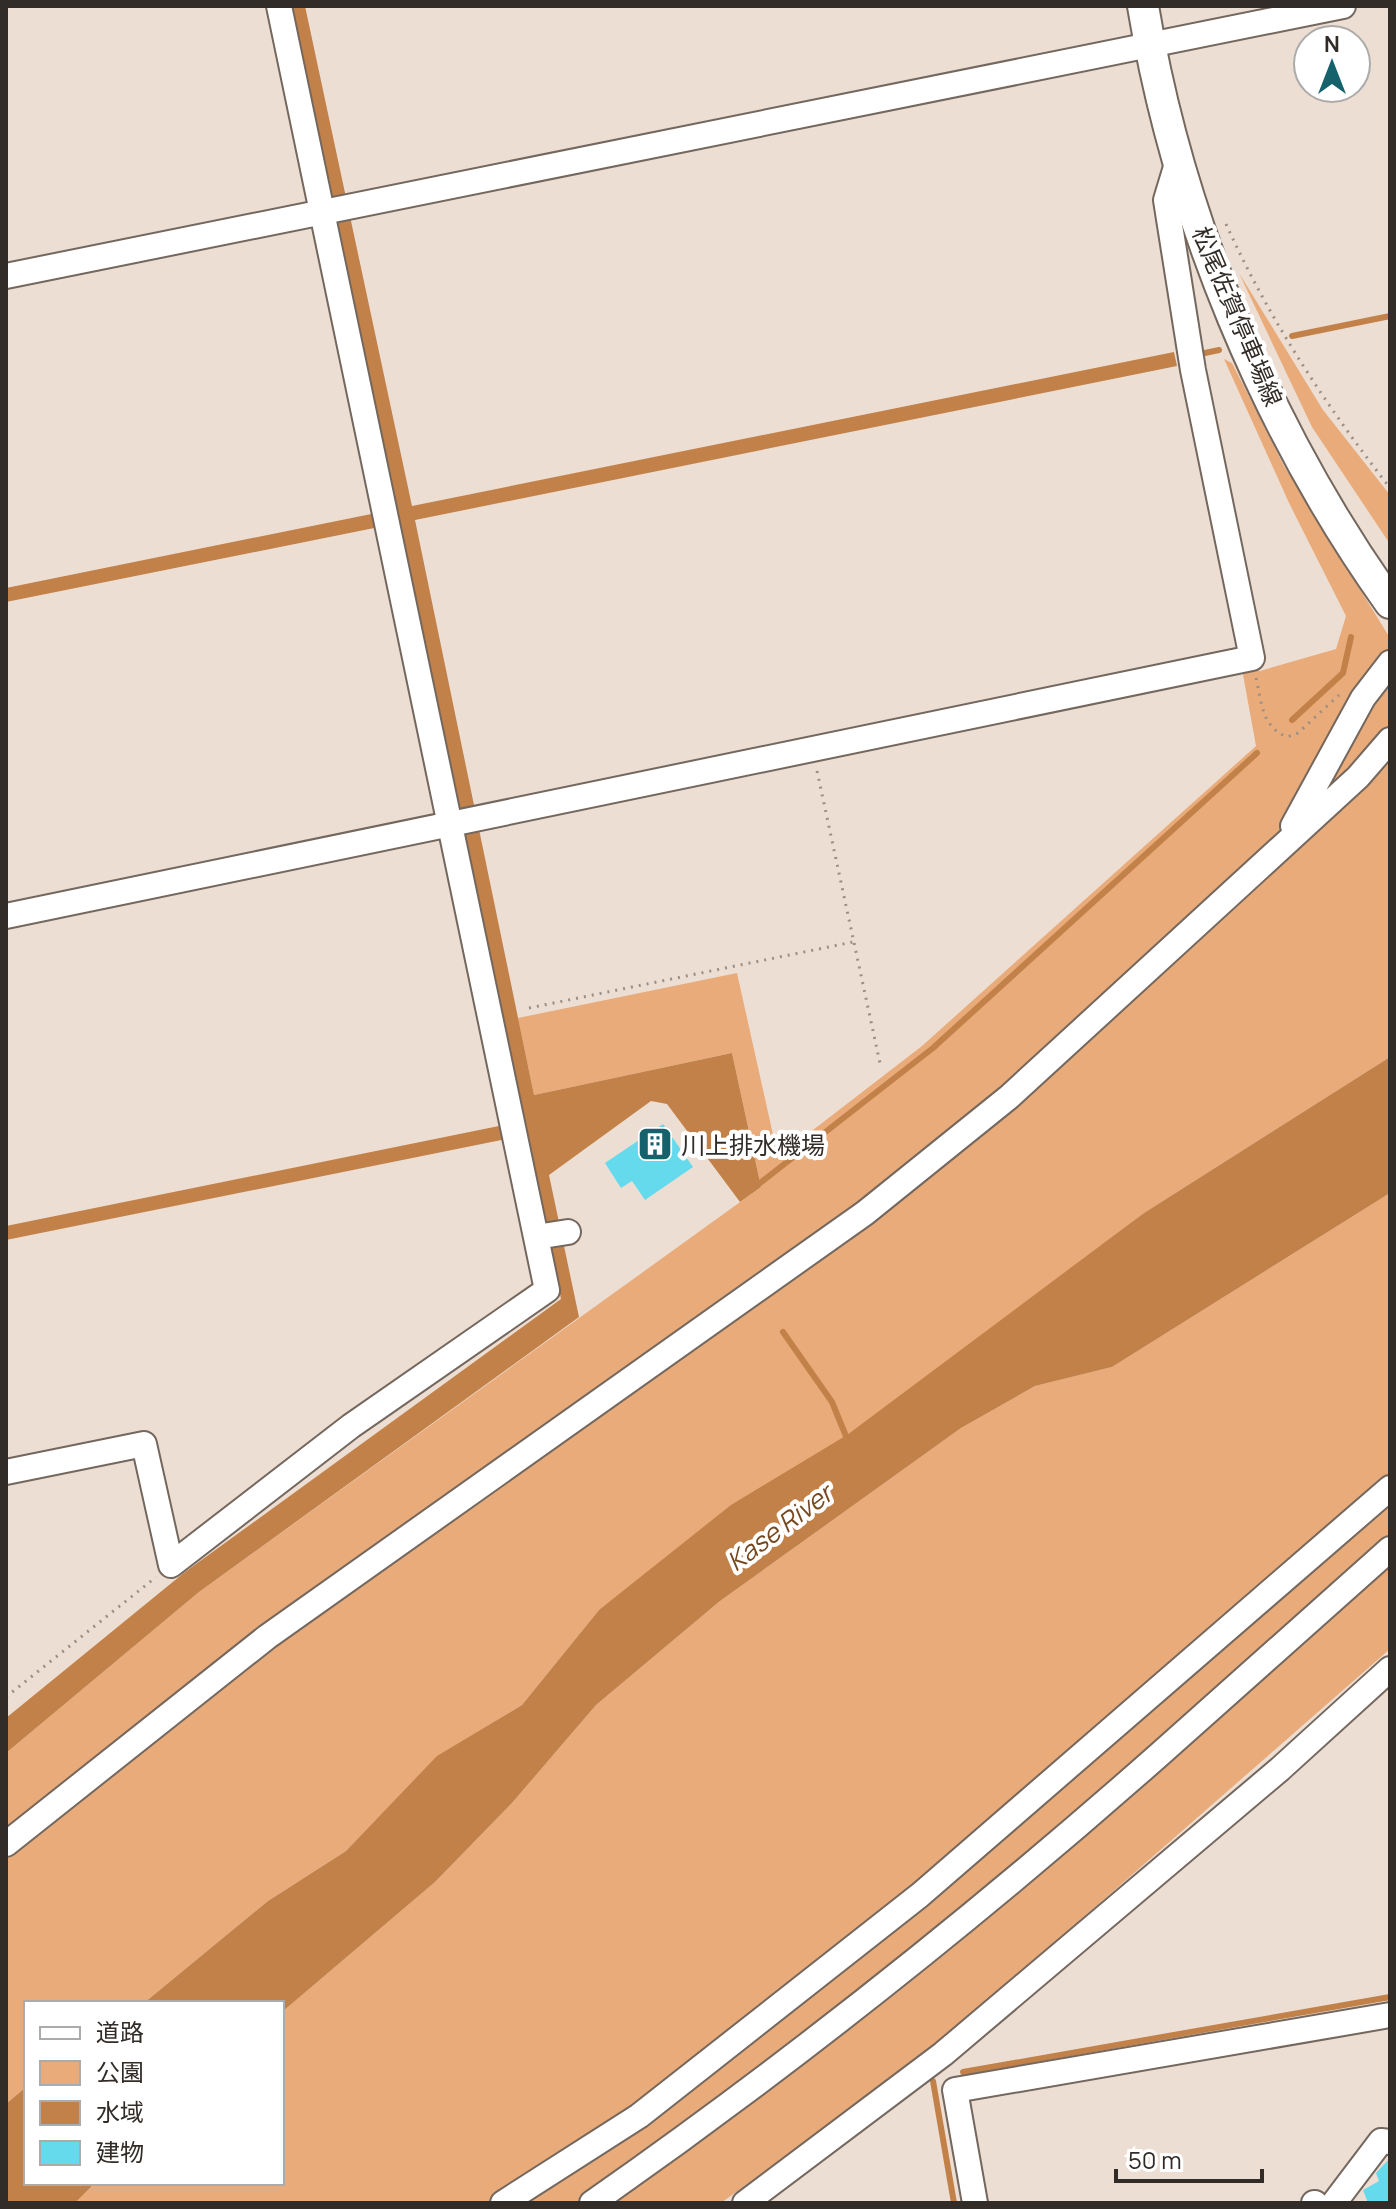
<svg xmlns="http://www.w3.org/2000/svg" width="1396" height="2209" font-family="Manrope,'Noto Sans JP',sans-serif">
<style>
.green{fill:#e8ab79}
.water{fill:#c28149}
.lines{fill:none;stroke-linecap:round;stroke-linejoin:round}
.stream{stroke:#c28149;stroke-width:6}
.building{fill:#65daed}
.minor-casing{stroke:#74675e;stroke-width:28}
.major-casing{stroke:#74675e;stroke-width:34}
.path{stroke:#9a8f87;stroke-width:3;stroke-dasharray:2 6;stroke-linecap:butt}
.minor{stroke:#fff;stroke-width:24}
.major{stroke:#fff;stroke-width:30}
.labels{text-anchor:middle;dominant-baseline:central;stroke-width:8;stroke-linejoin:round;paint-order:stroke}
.street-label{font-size:24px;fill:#322c28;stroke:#fff}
.poi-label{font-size:24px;fill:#322c28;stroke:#fff;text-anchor:start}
.water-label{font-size:26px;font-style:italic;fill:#764820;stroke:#fff}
</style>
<rect width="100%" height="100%" fill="#edded3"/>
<!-- green -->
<path class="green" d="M1239,273l84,137 67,85v49l-78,-117z
M1224,359l8,4 52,103 106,172v419l-246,156 -223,170 -322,227 -77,95 -84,51 -92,95 -78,50 -124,102h-118v84l-20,17v-351l193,-161 562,-405 -29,-134 -198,42 -16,-77 219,-45 41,184 144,-111 334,-300 -14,-77 18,2 76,-22 10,-33 -56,-111z
M1390,1193v456l-456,399 -213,155h-646l20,-20h187v-171l153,-130 77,-79 84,-98 124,-104 241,-173 74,-42 77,-19z"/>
<!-- water -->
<path class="water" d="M289,6h16l107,500 762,-154 3,14 -762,154 119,575 198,-42 29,134 -21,15 -73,-98 -16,-3 -102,74 30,142 -380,275 -193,161v-35l179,-146 376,-273 -35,-164 -520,105v-14l518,-105 -125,-598 -393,79v-14l390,-79z
M1390,1057v136l-278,174 -77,19 -74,42 -241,173 -124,104 -84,98 -77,79 -153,130v-9h-138l124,-102 78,-50 91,-95 85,-51 77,-95 132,-105 116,-70 297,-222z
M26,2087v96h69l-20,20h-69v-99z"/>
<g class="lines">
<!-- stream -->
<path class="stream" d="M1292,336l98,-20
M1205,353l14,-3
M1292,720l51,-47 8,-36
M760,1183l173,-135 324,-295
M783,1332l49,70 16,39
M963,2072l427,-75
M933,2081l21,122"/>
</g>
<!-- building -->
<path class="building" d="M663,1124l30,43 -48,33 -13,-19 -11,7 -16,-25z
M1390,2158v45h-22l-5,-13 16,-9 -3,-8z"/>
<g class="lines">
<!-- minor casing -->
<g class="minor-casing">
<path id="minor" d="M6,276l1337,-270
M1293,826l70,-128 27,-35
M6,916l1246,-258 -59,-288 -27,-170 13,-43
M536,1237l32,-5
M6,1472l138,-28 27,121 180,-139 196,-136 -268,-1284
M6,1844l261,-207 598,-424 144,-116 349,-320 32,-37
M503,2203l136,-87 281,-221 470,-407
M592,2203c197,-138 387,-289 568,-449 77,-68 153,-137 230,-205
M745,2203l198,-149 337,-285 110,-100
M975,2203l-20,-113 435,-75
M1314,2203h1
M1334,2203l47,-62 9,1"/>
</g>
<!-- major casing -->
<g class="major-casing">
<path id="major" d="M1143,6c35,211 123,423 247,597"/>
</g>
<!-- path -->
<path class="path" d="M1226,224c44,97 99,180 164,264
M1256,678c6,25 5,48 31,59l11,-4 41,-38
M817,771l64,297
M529,1008l324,-66
M6,1697l150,-120"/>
<!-- minor -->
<use href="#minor" class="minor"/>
<!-- major -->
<use href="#major" class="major"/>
</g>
<!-- icons -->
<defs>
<g id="building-square" transform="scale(1.8)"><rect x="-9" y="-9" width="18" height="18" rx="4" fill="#15626d" stroke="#fff"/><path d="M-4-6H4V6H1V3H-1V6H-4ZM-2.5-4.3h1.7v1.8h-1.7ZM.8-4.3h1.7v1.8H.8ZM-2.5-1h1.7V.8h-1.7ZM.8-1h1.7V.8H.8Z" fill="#fff"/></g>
</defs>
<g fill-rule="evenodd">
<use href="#building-square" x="655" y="1144"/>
</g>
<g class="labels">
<!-- street labels -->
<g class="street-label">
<text transform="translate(1238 316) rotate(67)">松尾佐賀停車場線</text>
</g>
<!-- poi labels -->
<g class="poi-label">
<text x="681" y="1144">川上排水機場</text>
</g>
<!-- water labels -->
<g class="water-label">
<text transform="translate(779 1527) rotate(-37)">Kase River</text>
</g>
</g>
<!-- border -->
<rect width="1396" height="2209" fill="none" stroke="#322c28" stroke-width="16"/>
<!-- legend -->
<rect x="24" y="2001" width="260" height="184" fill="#ffffff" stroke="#adaba9" stroke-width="2"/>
<rect x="40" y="2027" width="40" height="12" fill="#ffffff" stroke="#adaba9" stroke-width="2"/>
<text x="96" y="2041" font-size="24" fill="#322c28">道路</text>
<rect x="40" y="2061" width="40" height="24" fill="#e8ab79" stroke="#adaba9" stroke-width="2"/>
<text x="96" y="2081" font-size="24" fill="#322c28">公園</text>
<rect x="40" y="2101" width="40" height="24" fill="#c28149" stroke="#adaba9" stroke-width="2"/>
<text x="96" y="2121" font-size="24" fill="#322c28">水域</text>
<rect x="40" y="2141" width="40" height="24" fill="#65daed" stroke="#adaba9" stroke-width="2"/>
<text x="96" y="2161" font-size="24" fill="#322c28">建物</text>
<!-- north arrow -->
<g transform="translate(1332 64)"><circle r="38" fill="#ffffff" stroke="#adaba9" stroke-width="2"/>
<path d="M0-6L14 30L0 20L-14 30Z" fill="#15626d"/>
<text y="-12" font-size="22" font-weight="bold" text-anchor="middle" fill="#322c28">N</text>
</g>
<!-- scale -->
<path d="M1116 2169v12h146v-12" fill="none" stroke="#322c28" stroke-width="4"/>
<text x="1128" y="2169" font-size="24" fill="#322c28" stroke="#ffffff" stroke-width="6" paint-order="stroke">50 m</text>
</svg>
